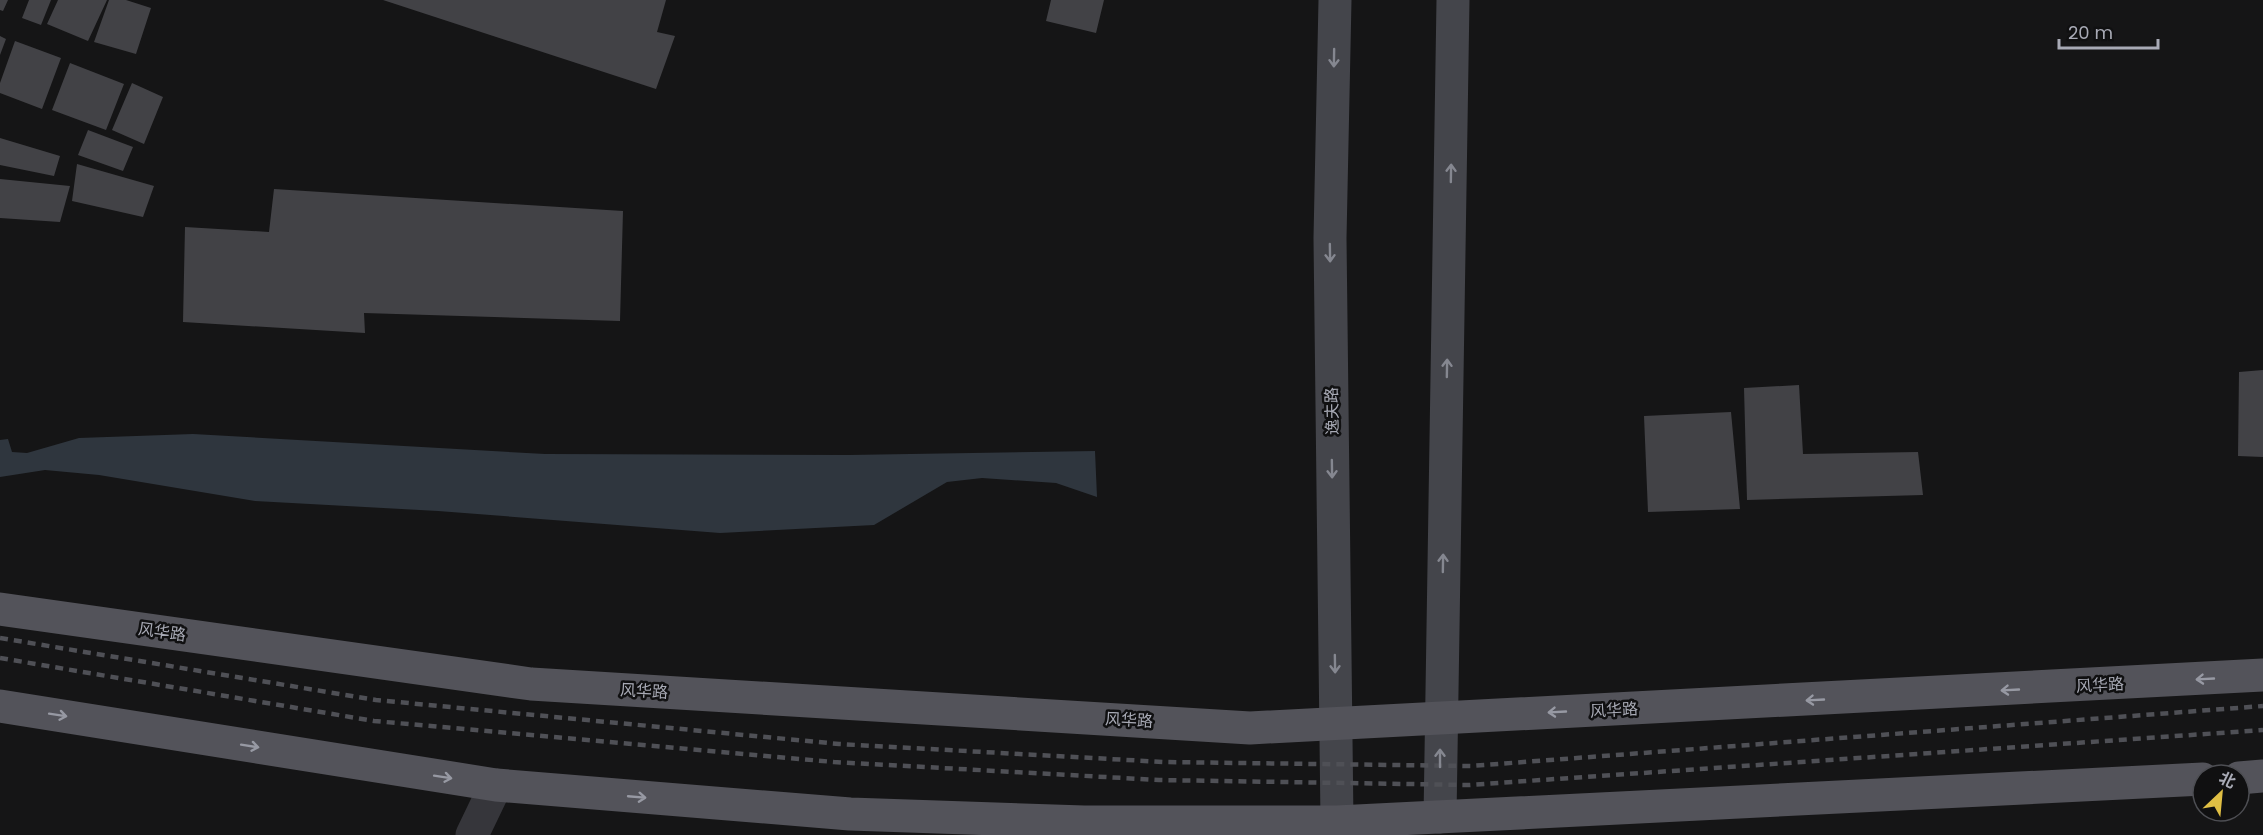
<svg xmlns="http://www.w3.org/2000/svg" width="2263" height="835" font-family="Poppins,'Noto Sans SC',sans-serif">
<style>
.water{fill:#2f363e}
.building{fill:#424246}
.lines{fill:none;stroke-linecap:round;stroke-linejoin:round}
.street{stroke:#36363b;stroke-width:33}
.secondary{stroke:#44454b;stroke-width:33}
.primary{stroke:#53535a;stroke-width:33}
.rail{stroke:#4f5056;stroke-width:4.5;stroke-dasharray:8 6;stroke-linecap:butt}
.oneway{stroke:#858790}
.oneway2{stroke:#9799a3}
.labels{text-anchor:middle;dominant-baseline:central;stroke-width:5;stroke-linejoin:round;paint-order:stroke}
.street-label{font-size:16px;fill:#a8aab5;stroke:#101011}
</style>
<rect width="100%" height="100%" fill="#151516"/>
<!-- water -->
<path class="water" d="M193,434l352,20 304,1 246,-4 2,46 -41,-14 -74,-5 -35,4 -73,43 -154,8 -282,-22 -183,-10 -156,-26 -54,-5 -45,7v-37l8,-1 4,13 15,1 52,-15z"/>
<!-- building -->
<path class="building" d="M0,0h8l-5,11 -3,-1z
M29,0h22l-10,25 -19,-7z
M58,0h49l-19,41 -41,-17z
M109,0h17l25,8 -15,46 -42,-12z
M383,0h283l-9,32 18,4 -19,53z
M1051,0h53l-8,33 -50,-12z
M0,36l6,3 -6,16z
M15,41l46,17 -19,51 -42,-16v-10z
M70,63l54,21 -18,46 -54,-20z
M132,83l31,14 -19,47 -32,-14z
M88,130l45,17 -10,24 -45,-16z
M0,138l60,18 -6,20 -54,-11z
M77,164l77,22 -11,31 -71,-16z
M0,179l70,7 -10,36 -60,-4z
M274,189l349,22 -3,110 -256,-8 1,20 -182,-11 2,-95 84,5z
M2263,370v87l-25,-1 1,-84z
M1799,385l4,69 115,-2 5,43 -176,5 -3,-112z
M1731,412l9,97 -92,3 -4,-96z"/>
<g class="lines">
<!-- street -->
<path class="street" d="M472,835l24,-50"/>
<!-- secondary -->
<path class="secondary" d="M1335,0l-5,238 7,584
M1440,817l13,-817"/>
<!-- primary -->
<path class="primary" d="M0,609l531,75 719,44 1013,-53
M0,706l496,79 354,29 234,8h253l866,-43
M2239,778l24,-2"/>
<!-- rail -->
<path class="rail" d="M0,638l376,62 463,44 325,18 307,4 792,-60
M0,658l374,63 460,41 325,18 310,5 794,-55"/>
</g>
<!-- one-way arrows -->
<defs><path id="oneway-shaft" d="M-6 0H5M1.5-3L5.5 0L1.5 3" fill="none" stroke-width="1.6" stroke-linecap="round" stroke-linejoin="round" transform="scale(1.5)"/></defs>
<g class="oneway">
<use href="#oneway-shaft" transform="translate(1334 58) rotate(91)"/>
<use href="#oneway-shaft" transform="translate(1451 173) rotate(-89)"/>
<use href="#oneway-shaft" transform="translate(1330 253) rotate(89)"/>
<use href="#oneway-shaft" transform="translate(1447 368) rotate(-89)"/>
<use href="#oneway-shaft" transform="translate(1332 469) rotate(89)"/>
<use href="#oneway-shaft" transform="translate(1443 563) rotate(-89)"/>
<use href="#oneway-shaft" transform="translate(1335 664) rotate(89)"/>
<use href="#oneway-shaft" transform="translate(1440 758) rotate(-90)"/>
</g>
<g class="oneway2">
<use href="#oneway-shaft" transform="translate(2205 679) rotate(177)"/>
<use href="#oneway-shaft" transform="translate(2010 690) rotate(177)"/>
<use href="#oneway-shaft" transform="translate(1815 700) rotate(177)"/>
<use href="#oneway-shaft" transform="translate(1557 712) rotate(177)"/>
<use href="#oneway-shaft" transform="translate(58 715) rotate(9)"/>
<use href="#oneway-shaft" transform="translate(250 746) rotate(9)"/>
<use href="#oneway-shaft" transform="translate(443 777) rotate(9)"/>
<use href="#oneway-shaft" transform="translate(637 797) rotate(5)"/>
</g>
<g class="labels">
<!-- street labels -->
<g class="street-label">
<text transform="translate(1332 411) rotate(-91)">逸夫路</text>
<text transform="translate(162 632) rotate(8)">风华路</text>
<text transform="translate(2100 685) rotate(-3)">风华路</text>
<text transform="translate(644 691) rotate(3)">风华路</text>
<text transform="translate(1614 710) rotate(-3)">风华路</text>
<text transform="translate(1129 720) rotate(3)">风华路</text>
</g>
</g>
<!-- north arrow -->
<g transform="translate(2221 793) rotate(26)"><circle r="28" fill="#101011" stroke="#4d4e53" stroke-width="1.5"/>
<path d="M0-4.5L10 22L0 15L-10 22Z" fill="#e0bf44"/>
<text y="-9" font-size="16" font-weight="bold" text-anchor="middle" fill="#a8aab5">北</text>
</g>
<!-- scale -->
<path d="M2059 39v9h99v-9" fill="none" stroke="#a8aab5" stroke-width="3"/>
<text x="2068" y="39" font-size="18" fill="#a8aab5" stroke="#101011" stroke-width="4.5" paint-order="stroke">20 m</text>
</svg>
